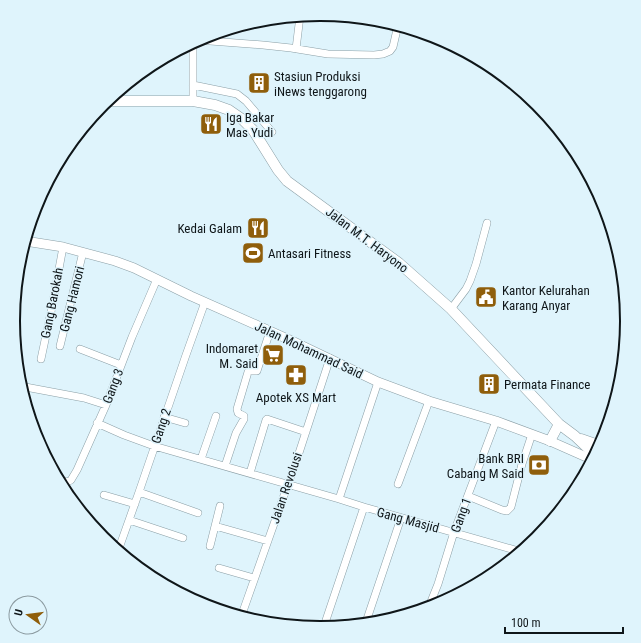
<svg xmlns="http://www.w3.org/2000/svg" width="641" height="643" font-family="'Roboto Condensed',sans-serif">
<style>
.lines{fill:none;stroke-linecap:round;stroke-linejoin:round}
.minor-casing{stroke:#8b9fa6;stroke-width:8}
.tertiary-casing{stroke:#8b9fa6;stroke-width:10}
.secondary-casing{stroke:#8b9fa6;stroke-width:11}
.minor{stroke:#fff;stroke-width:7}
.tertiary{stroke:#fff;stroke-width:9}
.secondary{stroke:#fff;stroke-width:10}
.labels{text-anchor:middle;dominant-baseline:central;stroke-width:3;stroke-linejoin:round;paint-order:stroke}
.poi-label{font-size:13px;fill:#0f1619;stroke:#dff4fc;text-anchor:start}
.street-label{font-size:13px;fill:#0f1619;stroke:#dff4fc}
.rim{fill:none;stroke:#0f1619;stroke-width:2}
</style>
<rect width="100%" height="100%" fill="#dff4fc"/>
<g class="lines">
<!-- minor casing -->
<g class="minor-casing">
<path id="minor" d="M197,40l66,5 28,3 37,6 46,1 9,-1 7,-3 3,-4 5,-22
M296,49l4,-33
M193,85l44,9 9,7 26,31
M193,101v-58
M451,309l15,-20 4,-8 6,-17 11,-41
M60,346l23,-94
M80,349l41,16
M41,359l11,-52 11,-60
M20,386l64,12 22,7
M164,417l21,6
M97,423l27,12 30,11 185,53 25,8 158,45
M201,459l15,-43
M225,466l11,-33 8,-14v-3l-6,-3 -1,-4 11,-37 2,-1h7l13,-40
M250,473l16,-53 1,-1 39,13
M58,479l9,3 4,-2 6,-10 29,-65 26,-68 25,-58
M398,484l31,-83
M139,492l59,21
M104,495l31,9
M468,496l34,14 5,1 4,-4 11,-43 10,-30
M339,499l39,-117
M129,520l54,18
M215,526l53,15
M107,542l13,4
M210,546l10,-40
M118,551l21,-59 47,-137 19,-53
M219,568l35,10
M428,609l10,-25 16,-52 42,-111
M241,617l58,-164 31,-95
M365,625l36,-107
M323,629l41,-122"/>
</g>
<!-- tertiary casing -->
<g class="tertiary-casing">
<path id="tertiary" d="M25,241l38,6 52,14 19,7 57,28 99,44 88,42 51,19 67,20 54,20 43,19"/>
</g>
<!-- secondary casing -->
<g class="secondary-casing">
<path id="secondary" d="M107,101h86l22,4 14,5 13,9 11,11 25,40 9,11 112,82 52,46 108,115 16,12 21,20
M581,439l20,7
M550,441l9,-17"/>
</g>
<!-- minor -->
<use href="#minor" class="minor"/>
<!-- tertiary -->
<use href="#tertiary" class="tertiary"/>
<!-- secondary -->
<use href="#secondary" class="secondary"/>
</g>
<!-- icons -->
<defs>
<g id="building-square" transform="scale(1.15)"><rect x="-9" y="-9" width="18" height="18" rx="4" fill="#8f5e0b" stroke="#dff4fc"/><path d="M-4-6H4V6H1V3H-1V6H-4ZM-2.5-4.3h1.7v1.8h-1.7ZM.8-4.3h1.7v1.8H.8ZM-2.5-1h1.7V.8h-1.7ZM.8-1h1.7V.8H.8Z" fill="#fff"/></g>
<g id="restaurant-square" transform="scale(1.15)"><rect x="-9" y="-9" width="18" height="18" rx="4" fill="#8f5e0b" stroke="#dff4fc"/><path d="M-5-6h1v4h1v-4h1v4h1v-4h1v5L-1.5 .5V6h-2V.5L-5-1ZM5-6V6H3V1.5H1.5Q1.5-4 5-6Z" fill="#fff"/></g>
<g id="stadium-square" transform="scale(1.15)"><rect x="-9" y="-9" width="18" height="18" rx="4" fill="#8f5e0b" stroke="#dff4fc"/><path d="M0-5a6.5 5 0 1 0 0 10a6.5 5 0 1 0 0-10ZM-3.5-1.8h7v3.6h-7Z" fill="#fff"/></g>
<g id="civic-square" transform="scale(1.15)"><rect x="-9" y="-9" width="18" height="18" rx="4" fill="#8f5e0b" stroke="#dff4fc"/><path d="M-.6-6.5H3V-4.5H.6V-3L4-1V1h2V6H-6V1h2V-1L-.6-3ZM-1.2 2.5V6h2.4V2.5Z" fill="#fff"/></g>
<g id="supermarket-square" transform="scale(1.15)"><rect x="-9" y="-9" width="18" height="18" rx="4" fill="#8f5e0b" stroke="#dff4fc"/><path d="M-6-5.5h2.5l.6 2H6L4.5 2H-2.5L-4.4-4H-6ZM-1.5 3.2a1.3 1.3 0 1 0 .1 0ZM3 3.2a1.3 1.3 0 1 0 .1 0Z" fill="#fff"/></g>
<g id="pharmacy-square" transform="scale(1.15)"><rect x="-9" y="-9" width="18" height="18" rx="4" fill="#8f5e0b" stroke="#dff4fc"/><path d="M-2-6h4v4h4v4h-4v4h-4v-4h-4v-4h4Z" fill="#fff"/></g>
<g id="bank-square" transform="scale(1.15)"><rect x="-9" y="-9" width="18" height="18" rx="4" fill="#8f5e0b" stroke="#dff4fc"/><path d="M-6-4H6V4H-6ZM0-2.3a2.3 2.3 0 1 0 0 4.6a2.3 2.3 0 1 0 0-4.6Z" fill="#fff"/></g>
</defs>
<g fill-rule="evenodd">
<use href="#building-square" x="259" y="83"/>
<use href="#restaurant-square" x="211" y="124"/>
<use href="#restaurant-square" x="258" y="228"/>
<use href="#stadium-square" x="253" y="253"/>
<use href="#civic-square" x="486" y="297"/>
<use href="#supermarket-square" x="273" y="355"/>
<use href="#pharmacy-square" x="296" y="375"/>
<use href="#building-square" x="489" y="384"/>
<use href="#bank-square" x="539" y="465"/>
</g>
<g class="labels">
<!-- poi labels -->
<g class="poi-label">
<text x="274" y="76">Stasiun Produksi<tspan x="274" dy="15">iNews tenggarong</tspan></text>
<text x="226" y="117">Iga Bakar<tspan x="226" dy="15">Mas Yudi</tspan></text>
<text x="242" y="228" text-anchor="end">Kedai Galam</text>
<text x="268" y="253">Antasari Fitness</text>
<text x="502" y="290">Kantor Kelurahan<tspan x="502" dy="15">Karang Anyar</tspan></text>
<text x="258" y="348" text-anchor="end">Indomaret<tspan x="258" dy="15">M. Said</tspan></text>
<text x="504" y="384">Permata Finance</text>
<text x="296" y="397" text-anchor="middle">Apotek XS Mart</text>
<text x="524" y="458" text-anchor="end">Bank BRI<tspan x="524" dy="15">Cabang M Said</tspan></text>
</g>
<!-- street labels -->
<g class="street-label">
<text transform="translate(367 240) rotate(37)">Jalan M.T. Haryono</text>
<text transform="translate(72 299) rotate(-76)">Gang Hamori</text>
<text transform="translate(52 303) rotate(-79)">Gang Barokah</text>
<text transform="translate(309 350) rotate(25)">Jalan Mohammad Said</text>
<text transform="translate(113 386) rotate(-69)">Gang 3</text>
<text transform="translate(161 426) rotate(-71)">Gang 2</text>
<text transform="translate(286 488) rotate(-71)">Jalan Revolusi</text>
<text transform="translate(461 515) rotate(-70)">Gang 1</text>
<text transform="translate(408 520) rotate(15)">Gang Masjid</text>
</g>
</g>
<!-- crop -->
<path d="M0 0H641V643H0ZM20 321a300 300 0 1 1 600 0a300 300 0 1 1-600 0Z" fill="#dff4fc" fill-rule="evenodd"/>
<path class="rim" d="M20 321a300 300 0 1 1 600 0a300 300 0 1 1-600 0Z"/>
<!-- north arrow -->
<g transform="translate(28 615) rotate(284)"><circle r="19" fill="#dff4fc" stroke="#8c9ba1"/>
<path d="M0-3L7 15L0 10L-7 15Z" fill="#8f5e0b"/>
<text y="-6" font-size="11" font-weight="bold" text-anchor="middle" fill="#0f1619">U</text>
</g>
<!-- scale -->
<path d="M505 627v6h118v-6" fill="none" stroke="#0f1619" stroke-width="2"/>
<text x="511" y="627" font-size="12" fill="#0f1619" stroke="#dff4fc" stroke-width="3" paint-order="stroke">100 m</text>
</svg>
